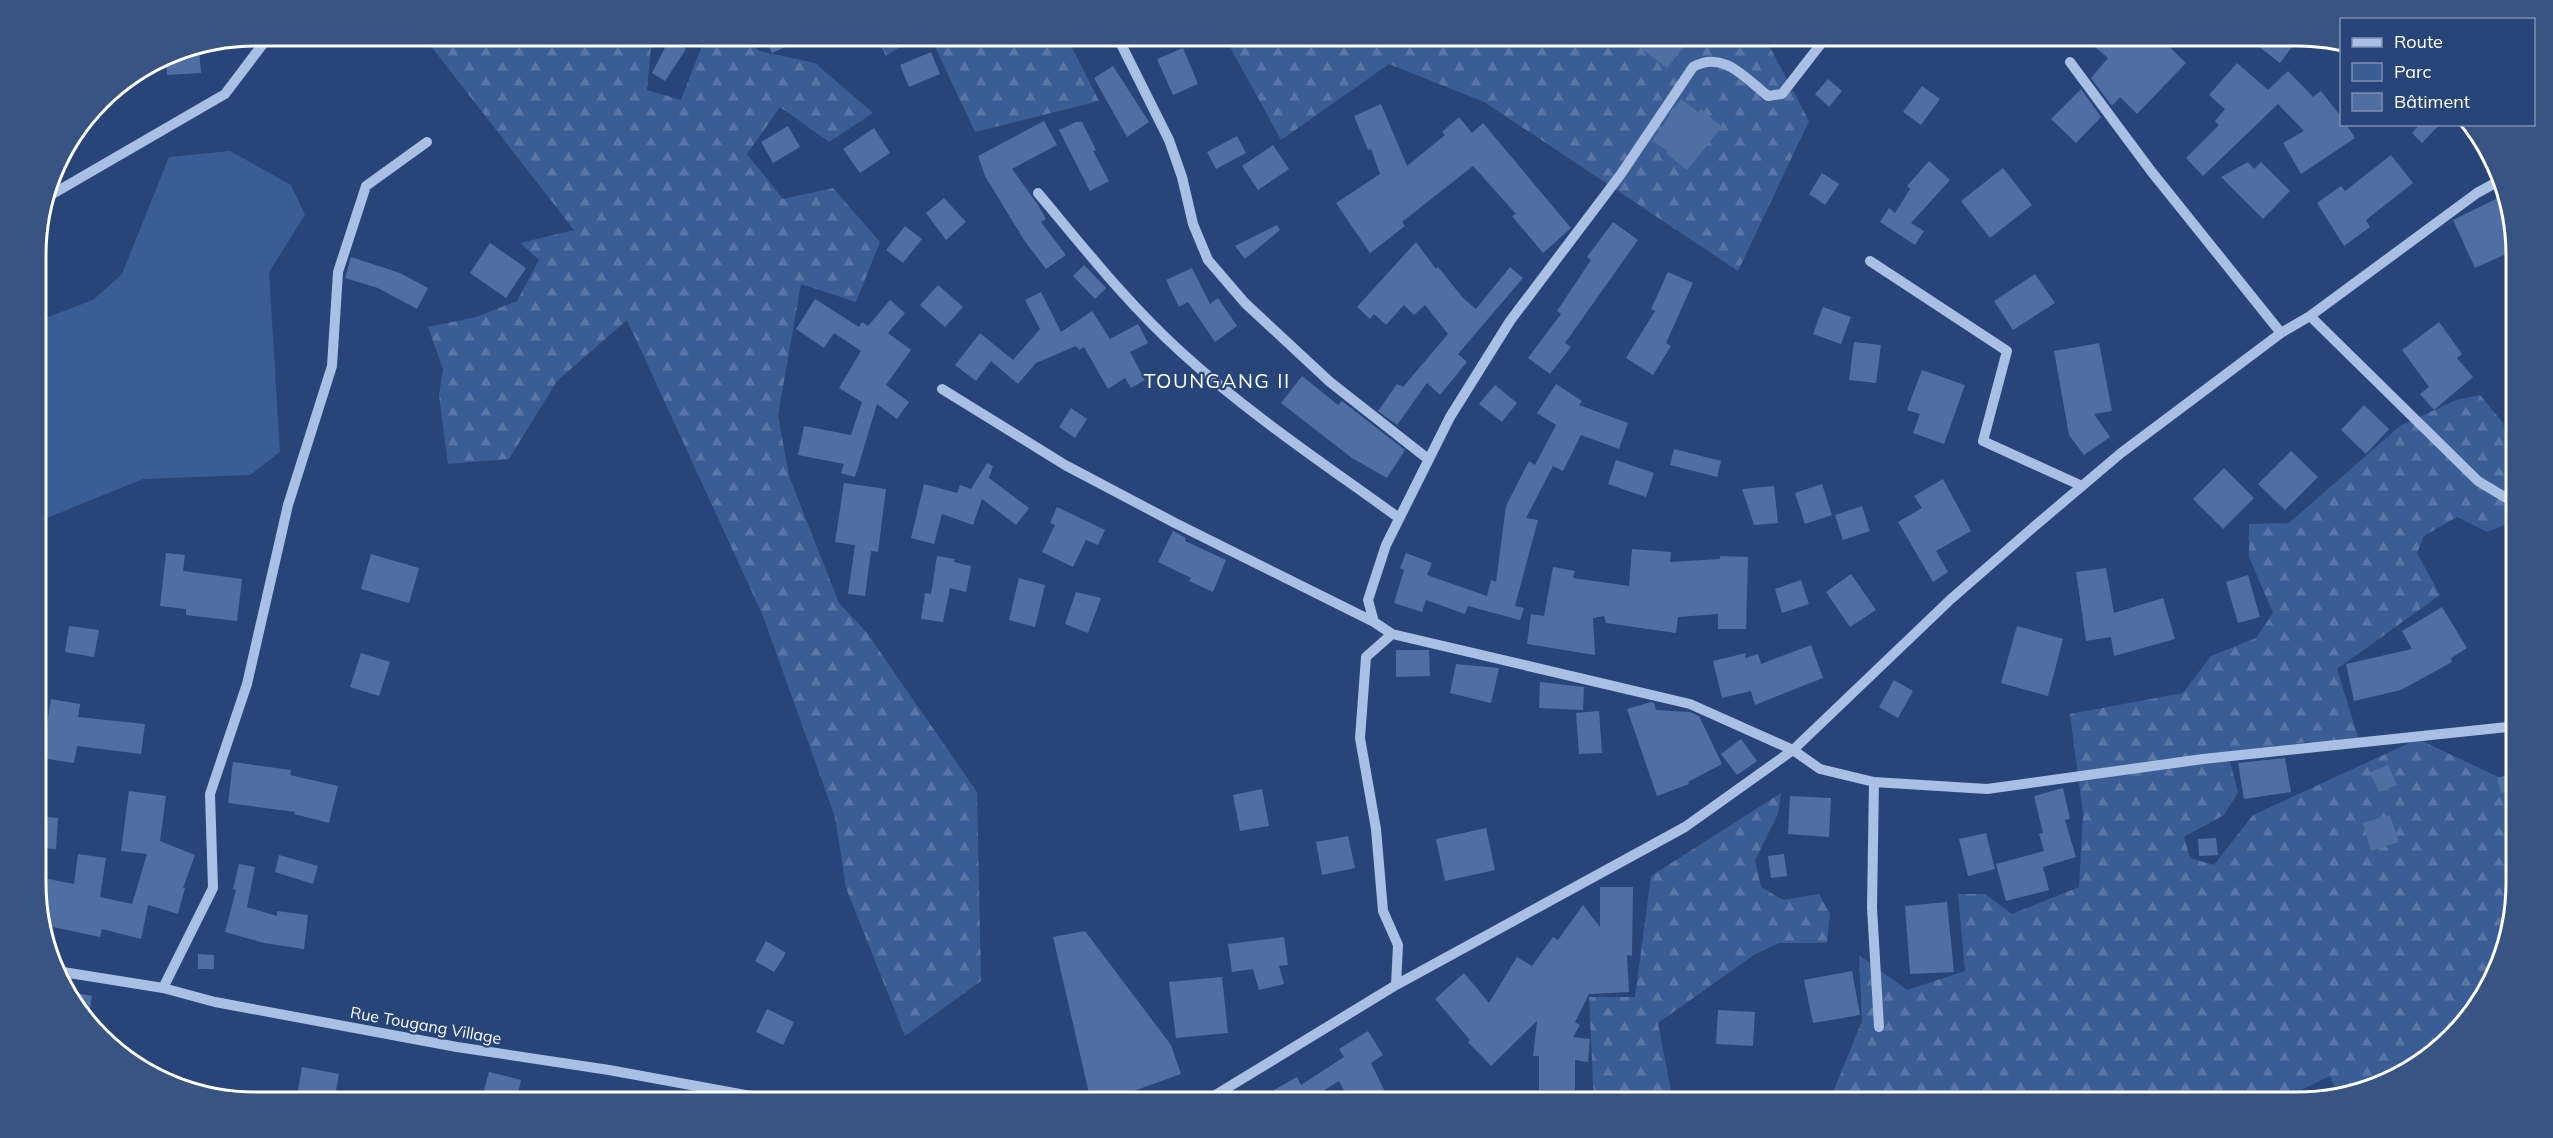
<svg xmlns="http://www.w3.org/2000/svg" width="2553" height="1138" font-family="Mulish,sans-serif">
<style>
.green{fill:#3b5d95}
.forest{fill:url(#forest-firs)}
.building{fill:#4f6fa2}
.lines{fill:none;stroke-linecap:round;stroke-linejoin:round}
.minor{stroke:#a9bfe3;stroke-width:10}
.labels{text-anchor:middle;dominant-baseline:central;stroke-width:4.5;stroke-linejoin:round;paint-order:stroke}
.street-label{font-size:16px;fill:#fff;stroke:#274578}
.quarter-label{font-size:20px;letter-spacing:1.5px;fill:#fff;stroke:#274578}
.rim{fill:none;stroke:#fff;stroke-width:3}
</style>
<defs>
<pattern id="forest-firs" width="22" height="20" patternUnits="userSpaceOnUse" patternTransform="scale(1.5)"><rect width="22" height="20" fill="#3b5d95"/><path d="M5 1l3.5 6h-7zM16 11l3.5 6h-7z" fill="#5875a5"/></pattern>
</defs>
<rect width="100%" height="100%" fill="#274578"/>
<!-- green -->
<path class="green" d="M230,151l61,34 14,30 -36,57 11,180 -30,23 -107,4 -106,43v-201l56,-21 29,-26 47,-117z"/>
<!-- forest -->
<path class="forest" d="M423,36h229l-5,54 34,10 24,-62 38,-2 16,15 56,12 58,50 -44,29 -49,-35 -33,47 36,45 50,-11 47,54 -24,60 -55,-18 -23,131 11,61 50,127 28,30 110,159 4,189 -76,55 -59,-148 -11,-71 -72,-201 -136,-296 -70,61 -48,78 -61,5 -9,-69 4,-26 -15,-42 48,-10 41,-16 22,-41 -19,-17 54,-13z
M876,36h41l-31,20z
M930,36h88l3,2 45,-2 33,65 -124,31z
M1224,36h540l45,85 -71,150 -254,-169 -95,-38 -108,76z
M2480,395l23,28 12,61 -8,40 -20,8 -30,-15 -33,19 -7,17 23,42 -103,74 21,68 -16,10 -36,-5 -77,16 9,34 -14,23 -40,22 6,21 24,7 39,-50 165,-76 99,47c0,32 3,65 0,97 -2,16 -11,71 -17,85 -31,67 -91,114 -162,128l-8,-20 -54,26h-447l33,-81 -3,-66 48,35 58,-19 -7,-77h27l27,20 67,-27 4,-73 -13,-100 113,-21 28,-37 45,-18 17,-25 -24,-56v-33l40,-1 111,-97 56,-26z
M1781,793l-3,21 -23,46 6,27 22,13 36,-6 11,20 -3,29h-48l-25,12 -96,68 15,79h-79l-5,-105h46l16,-121z"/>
<!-- building -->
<path class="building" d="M764,36h44l-36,17z
M1648,36h27l11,8 -19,24 -28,-21z
M2082,36h76l28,27 -49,51 -17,-17 -8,9 -21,-28 17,-20z
M2245,36h55l-20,27z
M670,38l16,11 -21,32 -13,-8z
M199,47l2,26 -34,2 -1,-19z
M1183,48l15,36 -25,11 -16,-36z
M931,52l9,22 -31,13 -9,-22z
M2237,63l31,27 20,-19 25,26 8,-6 21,27v6h4l9,14 -54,36 -18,-31 21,-12 -26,-27 -75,72 -17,-18 33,-33 -4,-4 10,-12 -16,-14z
M1113,66l36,56 -22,15 -33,-59z
M1828,79l14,12 -13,16 -14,-13z
M1922,86l18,13 -19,26 -18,-13z
M2081,89l20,28 -25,26 -25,-24z
M1681,99l17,13 3,-3 21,18 -35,43 -21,-17 2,-2 -16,-10z
M1381,104l26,62 38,-31 -3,-3 17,-15 13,16 11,-10 88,105 -28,25 -31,-37 4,-2 -43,-48 -71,56 3,4 -35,27 -34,-50 44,-29 -9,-25 -3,1 -14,-34z
M1044,121l13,24 -45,24 26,36 8,14 -5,3 25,33 -20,14 -22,-29 -39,-64 -7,-20z
M1076,122h6l14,28 -3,1 16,30 -19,10 -31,-61z
M2420,124h20l-18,19 -10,-10z
M788,126l12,21 -27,16 -12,-21z
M874,128l16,25 -30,20 -17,-24z
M1237,136l9,17 -30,16 -9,-17z
M1273,145l16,24 -31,21 -16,-24z
M2391,155l22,28 -47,37 4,7 -26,19 -27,-43 24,-17 4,5z
M1929,161l21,19 -39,43 13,8 -9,14 -35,-23 9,-14 6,5 15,-24 -3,-3z
M2248,162l6,7 7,-7 29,29 -27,28 -42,-42z
M2003,168l29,37 -42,33 -29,-37z
M1822,173l17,11 -14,21 -16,-11z
M2502,196l13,31v23l-40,18 -22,-48z
M944,198l22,24 -20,18 -20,-27z
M1613,222l25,18 -73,103 6,4 -21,27 -22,-16 33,-44 -4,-3 34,-51 -4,-3z
M1277,225l3,5 -35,29 -10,-13z
M905,226l17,13 -19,24 -17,-13z
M1416,242l20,27 2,-2 25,31 13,11 34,-42 13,11 -65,76 9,8 -27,33 -13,-12 -30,42 -19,-14 19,-27 6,3 45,-53 -23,-29 -11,10 -10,-10 -18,20 -12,-11 -4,5 -13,-12z
M490,243l36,25 -20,30 -36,-25z
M351,257l49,16 28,15 -11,21 -39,-21 -33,-10z
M1084,265l22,23 -11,11 -22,-23z
M1192,268l18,36 8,-6 19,28 -22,16 -27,-40 -9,5 -13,-27z
M1668,272l25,11 -27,60 5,3 -18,29 -27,-17 29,-47 -4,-2z
M2035,274l20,29 -42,27 -19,-29z
M938,285l25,22 -18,20 -25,-22z
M1041,292l20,40 31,-21 18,28 28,-15 10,19 -18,9 15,28 -14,8 -6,-10 -17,11 -24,-42 -5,3 -3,-4 -40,17 -18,21 -27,-23 -15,20 -21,-16 25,-32 33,27 27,-31 -15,-29z
M815,299l44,28 3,-5 6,4 22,-26 15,13 -17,20 23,17 -25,35 23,17 -12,17 -20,-15 -22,73 -14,-4 3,-9 -46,-9 6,-29 47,9 11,-33 -23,-14 22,-37 -27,-18 -10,15 -28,-19z
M1823,307l28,10 -10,27 -28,-10z
M2439,322l23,32 -5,4 16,19 -39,33 -14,-16 9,-7 -27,-37z
M1854,342l27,3 -5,38 -27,-3z
M2099,343l13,68 -18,3 16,23 -26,18 -15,-20 -15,-84z
M1922,370l43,15 -21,59 -31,-11 7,-19 -13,-4z
M1302,376l36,29 4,-4 63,49 -18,28 -35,-20 -71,-55z
M1556,384l26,17 -3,4 49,18 -9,26 -38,-14 -18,36 -10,-5 -27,52 12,2 -23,86 9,2 -4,12 -52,-14 -3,8 -39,-14 -4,12 -28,-9 10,-33 -4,-2 6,-15 26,10 -5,12 60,21 4,-16 5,2 10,-76 23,-45 6,4 21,-40 -19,-12z
M1495,385l22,18 -15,19 -23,-18z
M2364,405l25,24 -23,25 -25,-24z
M1071,408l16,11 -12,19 -16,-11z
M1674,449l47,12 -4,16 -47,-12z
M2291,451l27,26 -33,33 -27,-26z
M1616,460l38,13 -8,24 -38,-13z
M987,463l6,3 -4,12 40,30 -13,17 -34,-26 -9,26 -31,-11 -8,30 -23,-6 13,-54 33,9 3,-8 11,4z
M2224,468l30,30 -31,31 -30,-30z
M1943,479l28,52 -35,20 12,21 -15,10 -35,-60 24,-14 -8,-12z
M844,483l42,6 -8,63 -7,-1 -6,45 -17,-2 7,-49 -20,-3z
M1822,484l10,31 -27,9 -10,-31z
M1774,486l4,37 -24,2 -12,-36z
M1862,506l8,25 -27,9 -8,-25z
M1057,507l48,23 -7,15 -12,-5 -13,27 -31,-15 13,-27 -5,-2z
M1173,531l13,7 -1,3 41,19 -13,32 -24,-11 2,-3 -33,-16z
M1632,549l39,3 -1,10 50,-3v-3l28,1 -2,72h-28v-15l-40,3 -2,16 -70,-10 -2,-7 -11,2 2,37 -68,-11 4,-30 13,2 9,-49 22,4 -2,7 56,8z
M166,553l19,2 -2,16 59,8 -5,42 -51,-6v-6l-26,-3z
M371,554l48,14 -10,35 -48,-14z
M937,556l18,3 -1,3 17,4 -5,26 -16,-4 -7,34 -22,-3 4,-26 6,1z
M2106,568l8,45 49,-15 12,41 -61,17 -3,-19 -25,4 -10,-69z
M1851,574l25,36 -26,17 -24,-35z
M2248,575l12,42 -22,6 -12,-41z
M1019,578l26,7 -10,42 -26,-7z
M1801,580l8,24 -27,9 -7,-24z
M1076,592l25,6 -13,35 -23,-9z
M2442,607l25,41 -16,10 1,4 -51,28 -47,11 -8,-37 66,-15 -10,-18z
M69,626l30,4 -5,27 -29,-5z
M2017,626l46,13 -15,57 -47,-13z
M1811,645l12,33 -68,27 -4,-14 -29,7 -9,-37 33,-8 -1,5 13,-4 3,10z
M1396,650h33l1,26 -34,1z
M361,653l29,9 -11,34 -29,-9z
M1456,664l43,4 -8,35 -41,-10z
M1894,680l19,11 -15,27 -19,-11z
M1540,682l44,5 -1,23 -44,-2z
M51,699l29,5 -2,13 67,7 -4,30 -64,-8 -3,17 -33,-5z
M1651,702l3,1 2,7 34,2 9,4 23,48 -34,18 1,2 -32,12 -30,-87z
M1599,711l3,42 -23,1 -3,-41z
M1741,739l16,22 -20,14 -16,-21z
M2285,758l6,34 -47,7 -6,-36z
M233,762l58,8 -1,5 48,11 -9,37 -35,-9 1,-2 -67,-9z
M2388,765l9,20 -18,7 -9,-20z
M2517,772v16l-16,5 -4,-15z
M2063,788l7,31 -5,1 11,37 -33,10 6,23 -43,11 -10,-37 48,-13 -5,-17 4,-1 -9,-37z
M1262,789l7,37 -29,5 -7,-36z
M129,791l37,5 -6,45 35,14 -12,33h2l-7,26 -30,-9 -7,34 -39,-10 -2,8 -56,-12 -6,-14v-34l36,7 4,-30 28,4 -6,39 32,7 15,-50 -26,-3z
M1790,796l41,2 -2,39 -41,-3z
M2390,815l9,27 -28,9 -8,-28z
M38,816l20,2 -2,31 -18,-1z
M1486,828l9,42 -50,11 -9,-42z
M1986,833l9,36 -27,7 -9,-37z
M1348,836l7,32 -33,7 -6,-33z
M2216,838l2,17 -19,1 -1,-17z
M1784,854l3,22 -16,2 -3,-22z
M279,855l39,11 -5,18 -38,-12z
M239,864l16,3 -8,40 30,9v-5l31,4 -4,34 -40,-6 -39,-11 11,-42 -3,-1z
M1600,887h33l-1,69 -5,-1 2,37 -40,2 -14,28 5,3 -7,12 17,2 -2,23 -13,-2v30h-36v-34h-6l4,-35 -46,45 -23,-24 2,-2 -35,-41 29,-26 25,30 28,-46 15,9 21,-29 5,3 25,-35 17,22z
M1947,902l7,70 -44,2 -5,-68z
M1085,931l86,114 10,29 -78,28h-12l-38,-165z
M1284,937l4,28 -9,1 5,18 -25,6 -6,-21 -21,3 -4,-28z
M766,941l20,12 -12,19 -19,-11z
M198,954l16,1v14h-16z
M1852,971l8,44 -47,8 -9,-43z
M1222,977l6,56 -52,5 -7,-56z
M71,992l21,4 -4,25 -7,-5z
M767,1009l27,13 -11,23 -27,-13z
M1718,1010l37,2 -2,34 -37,-2z
M1368,1031l15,24 -12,8 19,39h-40l-11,-21 -29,18 1,3h-51l15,-10 -1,-2 23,-13 4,8 43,-28 -5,-8z
M302,1067l37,7 -5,28h-38z
M489,1072l32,8 -5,22 -33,-8z"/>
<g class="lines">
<!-- minor -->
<path class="minor" d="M1117,36l52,104 13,37 11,47 15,36 37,43 85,79 98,77
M1827,36l-45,58 -14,2c-24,-19 -45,-46 -75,-29l-72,107 -111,147 -60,96 -64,128 -18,55 6,22 18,12 298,70 103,46 27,19 54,13 113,7 216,-30 314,-33
M2070,62l81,109 130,162
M1038,193c46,55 90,111 143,159 68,62 145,113 218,166
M49,196l176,-102 44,-58
M1870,261l137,90 -24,90 99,45
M2310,316l168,165 38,23
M942,389l123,76 110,58 199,99
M1392,634l-26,23 -6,81 16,91 7,82 15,34 -2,40
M1874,782l-2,126 7,119
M63,972l100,16 52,14 242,45 152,23 175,32
M163,988l50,-100 -3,-94 37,-110 41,-179 44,-139 6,-94 28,-86 61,-44
M1204,1102l192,-117 289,-158 108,-77 158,-151 85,-74 85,-72 160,-120 29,-17 167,-123 20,-11"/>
</g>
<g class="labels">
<!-- street labels -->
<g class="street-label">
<text transform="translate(426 1025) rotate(10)">Rue Tougang Village</text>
</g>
<!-- quarter labels -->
<g class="quarter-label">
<text x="1217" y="380">TOUNGANG II</text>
</g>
</g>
<!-- crop -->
<path d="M0 0H2553V1138H0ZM255 46H2297A209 209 0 0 1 2506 255V883A209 209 0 0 1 2297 1092H255A209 209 0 0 1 46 883V255A209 209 0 0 1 255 46Z" fill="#385483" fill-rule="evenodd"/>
<path class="rim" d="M255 46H2297A209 209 0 0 1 2506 255V883A209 209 0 0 1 2297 1092H255A209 209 0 0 1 46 883V255A209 209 0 0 1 255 46Z"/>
<!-- legend -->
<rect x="2340" y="18" width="195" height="108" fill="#274578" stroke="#7d8fae" stroke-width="1.5"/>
<rect x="2352" y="38" width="30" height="9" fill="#a9bfe3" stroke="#7d8fae" stroke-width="1.5"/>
<text x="2394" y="48" font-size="18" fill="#ffffff">Route</text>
<rect x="2352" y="63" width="30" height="18" fill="#3b5d95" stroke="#7d8fae" stroke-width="1.5"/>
<text x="2394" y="78" font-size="18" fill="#ffffff">Parc</text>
<rect x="2352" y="93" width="30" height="18" fill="#4f6fa2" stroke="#7d8fae" stroke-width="1.5"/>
<text x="2394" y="108" font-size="18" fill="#ffffff">Bâtiment</text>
</svg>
